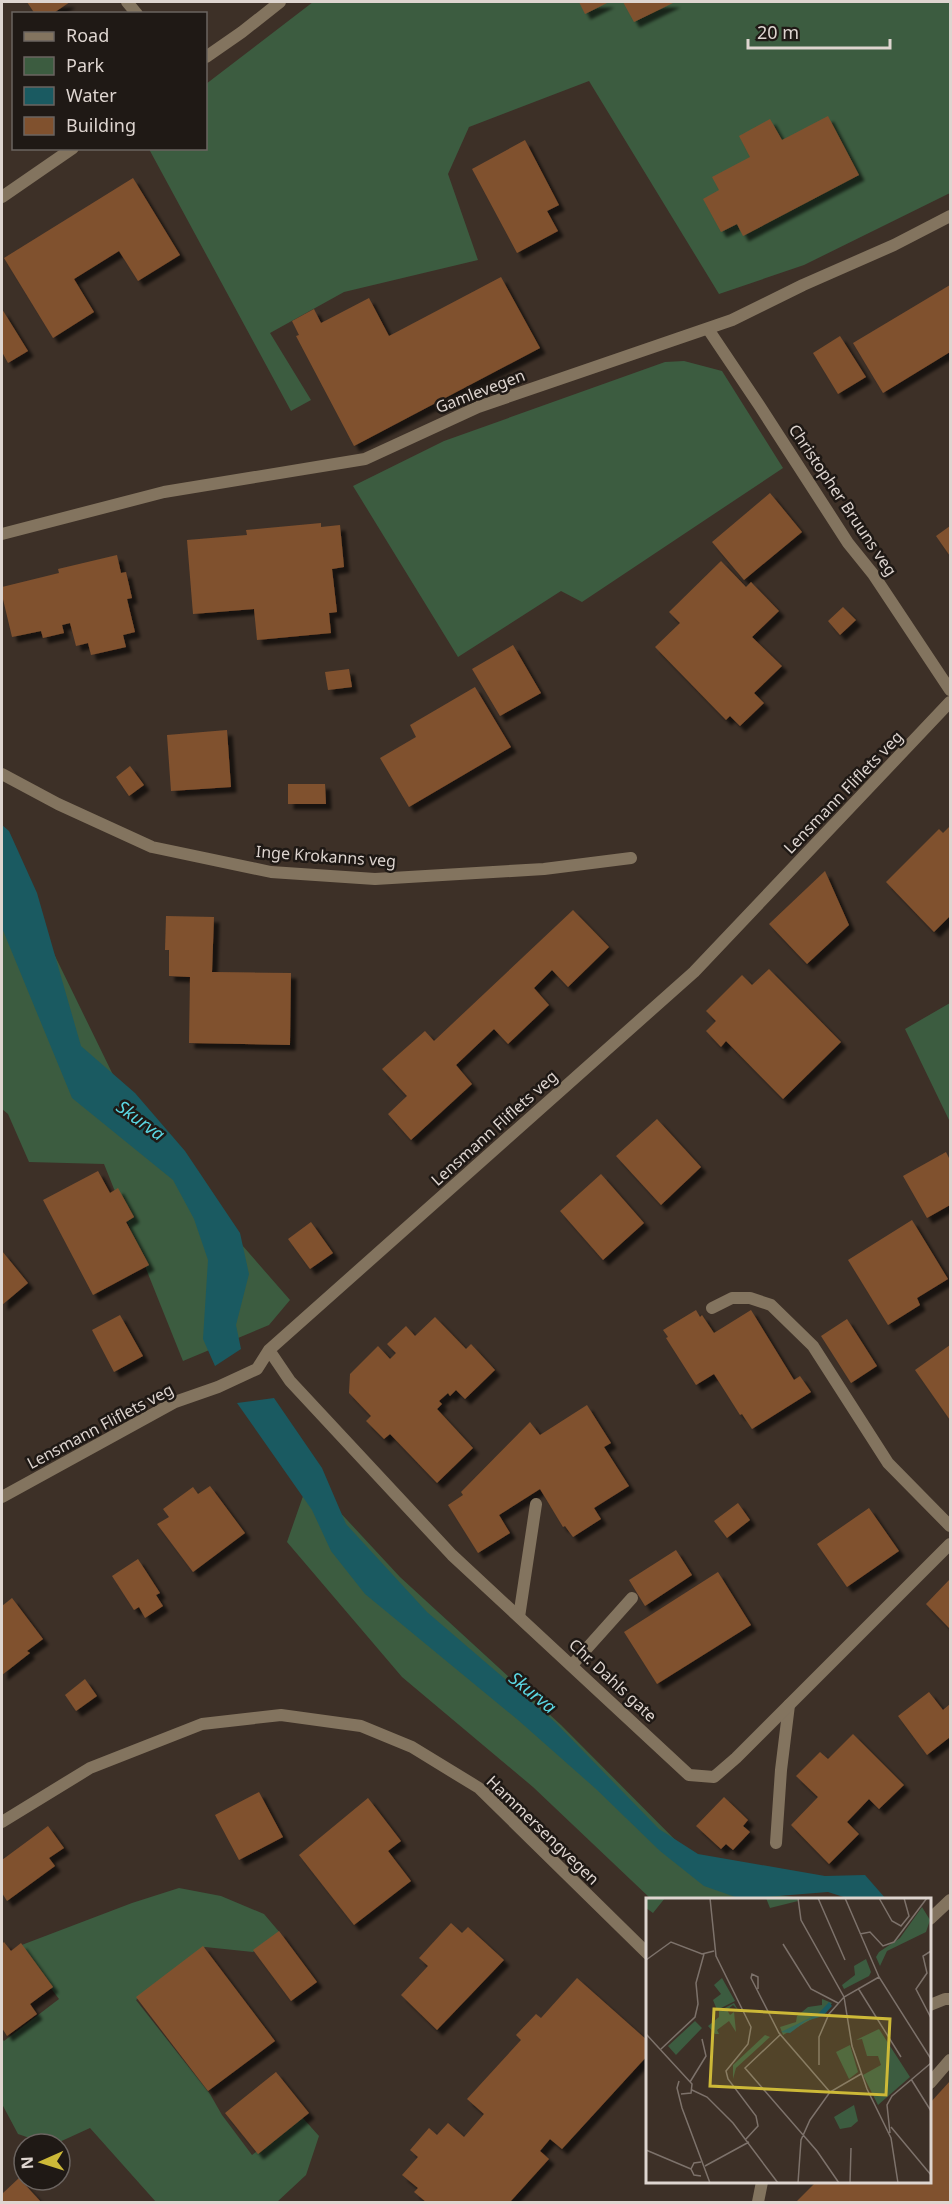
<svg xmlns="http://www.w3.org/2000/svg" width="952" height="2204" font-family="'Noto Sans',sans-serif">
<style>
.green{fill:#3c5c40}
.water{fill:#1a5a61}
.building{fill:#80512e;filter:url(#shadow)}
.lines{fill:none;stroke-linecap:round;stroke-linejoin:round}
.lane{stroke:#83745f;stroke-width:12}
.street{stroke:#83745f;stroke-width:12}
.labels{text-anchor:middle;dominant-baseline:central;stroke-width:5;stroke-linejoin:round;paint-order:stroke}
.street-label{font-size:16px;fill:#ded5d0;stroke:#1f1915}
.water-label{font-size:18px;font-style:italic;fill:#5bd6e2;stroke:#1f1915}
.inset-road{fill:none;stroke:#7d726b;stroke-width:1.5}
.view{fill:#cdb938;fill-opacity:0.15;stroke:#cdb938;stroke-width:3}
.inset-edge{fill:none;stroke:#ded5d0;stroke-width:3}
</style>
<defs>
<filter id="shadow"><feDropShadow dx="5.5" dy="5.5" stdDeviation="1.5" flood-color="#0009"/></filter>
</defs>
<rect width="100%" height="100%" fill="#3d3027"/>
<!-- green -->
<path class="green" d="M313,2h637v191l-146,72 -85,29 -130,-213 -120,46 -21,47 30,86 -134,32 -74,41 41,67 -20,11 -142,-262 57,-1v-64z
M684,361l38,10 61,97 -201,134 -21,-11 -103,66 -105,-171 91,-45 221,-79z
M2,858l13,16 123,252 152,174 -21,25 -86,36 -79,-197 -75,-2 -21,-48 -6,-5z
M950,1003v119l-45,-93z
M309,1479l91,98 161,148 162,163 86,11h-158l-118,-112 -131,-110 -115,-135z
M179,1888l42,8 43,18 17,20 -28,18 -48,-5 -69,53 74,94 12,21 30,40 50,-38 17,19 -13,39 -29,27h-121l-66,-74 -35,16h-8l-29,-10 -16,-30v-65l2,2 55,-42 -40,-53 113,-43z"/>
<!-- water -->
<path class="water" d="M2,825l7,6 28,62 44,153 54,47 50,58 55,82 9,41 -13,51 5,24 -26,17 -12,-27 5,-79 -14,-41 -21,-39 -101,-82 -70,-170z
M274,1398l48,70 24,56 81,88 128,110 104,107 39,25 127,22 40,-1 21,24h-36l-22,-7 -87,7 -37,-13 -44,-35 -64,-62 -78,-69 -153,-126 -34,-43 -19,-41 -75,-107z"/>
<!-- building -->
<path class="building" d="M27,2h43l-18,12h-17z
M579,2h30l-24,12z
M623,2h52l-41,20z
M828,116l31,59 -116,61 -6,-12 -16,8 -18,-33 16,-9 -7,-13 38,-20 -11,-21 31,-17 12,21z
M525,140l34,65 -12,6 11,20 -41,22 -45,-84z
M133,178l47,77 -42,26 -19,-30 -45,28 20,33 -41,26 -49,-80z
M501,277l39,71 -186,98 -58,-110 3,-1 -7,-14 22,-12 7,14 48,-25 20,38z
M950,285v67l-67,41 -30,-50z
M2,309l26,42 -20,12 -6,-11z
M840,336l26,41 -28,17 -25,-41z
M770,493l32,39 -58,48 -32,-38z
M321,523v4l19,-2 4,42 -12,2 5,43 -8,1 2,20 -74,7 -3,-31 -61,5 -6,-74 60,-5 -1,-5z
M950,526v30l-14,-20z
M117,555l4,18 5,-1 6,26 -5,1 8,33 -12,3 3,12 -35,8 -3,-12 -12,3 -6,-23 -8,2 2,8 -21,5 -2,-7 -29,6 -10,-42v-8l57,-14 -1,-4z
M721,561l25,26 5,-5 28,29 -27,26 30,29 -28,27 10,10 -24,23 -10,-10 -4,4 -71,-73 25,-24 -11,-11z
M843,607l13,13 -16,15 -12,-14z
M513,645l28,48 -41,23 -28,-47z
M349,669l3,18 -24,3 -3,-18z
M475,687l36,60 -102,60 -29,-49 36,-21 -6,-12z
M227,730l4,57 -60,4 -4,-56z
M130,766l14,19 -15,11 -13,-19z
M288,784h37l1,20h-38z
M950,826v90l-16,16 -48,-50 53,-53 4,4z
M825,871l24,54 -42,39 -38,-40z
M573,910l36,37 -41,40 -16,-17 -18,18 15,17 -41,39 -14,-15 -38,36 16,19 -61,56 -23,-26 19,-18 -25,-27 43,-38 9,10z
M166,916l48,1 -2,55 79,1 -1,72 -101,-2 1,-66 -21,-1v-26h-4z
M769,969l72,73 -58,57 -57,-58 -5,6 -15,-16 10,-10 -10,-10 36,-36 10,10z
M657,1119l44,48 -40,38 -45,-49z
M946,1152l4,8v45l-23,13 -24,-42z
M98,1171l12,22 8,-5 16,29 -8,5 23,43 -56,30 -50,-95z
M601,1174l43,49 -41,37 -43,-49z
M912,1220l36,59 -31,19 3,7 -32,20 -40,-65z
M311,1222l22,31 -23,16 -22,-30z
M2,1251l26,32 -26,22z
M696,1310l4,7 2,-2 12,18 37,-23 43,70 6,-4 11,16 -59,37 -10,-15 -2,1 -26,-41 -18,11 -30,-47 2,-1 -5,-7z
M120,1315l23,41 -29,16 -22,-42z
M435,1317l31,32 5,-5 24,26 -30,29 -9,-9 -6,6 -2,-3 -9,8 3,3 -5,5 36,39 -36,35 -47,-49 -6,5 -18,-18 5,-5 -22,-23 1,-19 28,-28 12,13 6,-6 -9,-9 19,-18 9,10z
M847,1319l30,47 -26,17 -30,-47z
M950,1345v75l-35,-50z
M587,1405l24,38 -7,4 25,39 -35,22 7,11 -28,18 -8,-11 -2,1 -23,-38 -41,26 11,18 -32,20 -30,-48 15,-10 -2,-3 69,-70 10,13z
M210,1486l35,47 -52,39 -36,-48 12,-7 -6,-8 30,-22 5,7z
M738,1503l12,17 -23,18 -13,-17z
M869,1508l30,43 -52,36 -30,-43z
M676,1550l16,25 -47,31 -16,-26z
M138,1559l22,34 -4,2 7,11 -18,12 -6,-11 -5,3 -22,-34z
M718,1572l33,53 -94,59 -33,-52z
M950,1579v50l-24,-25z
M12,1598l31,41 -16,12 3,2 -28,22v-69z
M85,1679l12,17 -21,15 -11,-16z
M929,1692l14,18 7,-6v33l-23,18 -29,-39z
M853,1734l51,51 -25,24 -10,-10 -22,23 12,12 -30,30 -38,-39 27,-28 -22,-21 24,-24 8,7z
M259,1792l24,45 -44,23 -24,-45z
M724,1797l24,23 -5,6 7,6 -17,18 -7,-6 -5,5 -25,-23z
M368,1798l33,43 -13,10 23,30 -57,44 -55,-70z
M48,1826l16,22 -15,10 6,8 -48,35 -5,-8v-33z
M451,1923l11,10 6,-6 36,33 -67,70 -36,-35 27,-29 -9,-8z
M279,1931l38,51 -26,19 -38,-51z
M4,1942l7,9 10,-8 32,44 -23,17 7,10 -30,22 -5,-8v-84z
M203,1946l72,95 -67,50 -72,-94z
M577,1978l71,63v14l-86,94 -12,-10 -10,12 9,8 -39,43h-84l-12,-10 4,-4 -16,-13 16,-18 -8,-7 19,-22 8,7 11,-12 16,14 20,-23 -17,-15 54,-59 -5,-5 20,-21 5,4z
M276,2072l33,41 -51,41 -33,-41z
M950,2081v121h-154l20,-20h114v-79z
M19,2178l22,24h-39v-8z"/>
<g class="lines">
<!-- lane -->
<path class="lane" d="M127,2l10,12
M712,1308l20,-10h18l21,7 42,41 75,117 62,63
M519,1617l17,-113
M572,1665l60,-67
M776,1843l5,-73 8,-65
M930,2005l15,-6h5
M930,2083l20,-23
M758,2202l4,-20"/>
<!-- street -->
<path class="street" d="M206,57l36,-25 38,-30
M2,197l71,-49
M708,329l51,76 89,138 25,31 77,116
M2,534l162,-42 201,-33 113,-52 254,-87 71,-35 91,-40 56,-29
M2,774l56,30 94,43 119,25 104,7 169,-10 87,-11
M269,1350l21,31 162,174 237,220 25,2 22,-19 214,-214
M2,1497l173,-95 43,-15 39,-18 12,-19 425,-378 256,-270
M2,1822l88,-54 112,-44 79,-9 80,11 51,21 67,41 169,166
M930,1919l20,-19"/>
</g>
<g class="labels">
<!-- street labels -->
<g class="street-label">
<text transform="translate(480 391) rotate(-21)">Gamlevegen</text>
<text transform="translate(843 500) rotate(56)">Christopher Bruuns veg</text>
<text transform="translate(843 792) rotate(-46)">Lensmann Fliflets veg</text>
<text transform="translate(326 856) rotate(4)">Inge Krokanns veg</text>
<text transform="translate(494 1128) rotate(-42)">Lensmann Fliflets veg</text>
<text transform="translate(100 1426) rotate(-28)">Lensmann Fliflets veg</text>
<text transform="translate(613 1680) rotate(43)">Chr. Dahls gate</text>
<text transform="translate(543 1830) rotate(44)">Hammersengvegen</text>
</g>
<!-- water labels -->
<g class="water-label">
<text transform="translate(141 1120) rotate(36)">Skurva</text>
<text transform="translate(533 1692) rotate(39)">Skurva</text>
</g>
</g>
<!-- overview -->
<g transform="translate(646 1898)">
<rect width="285" height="285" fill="#3d3027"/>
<path d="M0,0h19l-12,15 -7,-5zM120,0h31l1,3 -28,7zM276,9l8,13 -4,12 -39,19 -7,15 -4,-9 3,-5 21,-14zM220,61l5,13 -2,4 -25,13 -2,-4 13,-10 -1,-9zM76,80l13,23 -18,9 -4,-10 8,-6 -7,-9zM176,101l10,4 -6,8 -43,24 -3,-8 16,-5 1,-6 11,-9 14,-2zM88,105l4,7 -5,-5 -6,5 3,5 4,-3 2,20 -7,-11 -12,9 2,4h-4l-7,-8 11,-9v-6zM49,123l7,7 -26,27 -8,-9zM233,131l31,48 -32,28 -15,-30 18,-10 -3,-9h-11l-5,-17 -6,1zM119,137l5,2 -34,31 -3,11v-14zM204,147l8,27 -9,7 -13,-27zM208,207l4,16 -7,6 -11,2 -6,-12z" fill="#3c5c40"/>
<path d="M183,104l3,4 -9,10 -17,5 -16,12 -9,-1 37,-18z" fill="#1a5a61"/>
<path class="inset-road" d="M64,0l6,58 35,71 -3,17 -22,27 2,8 28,37 2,10 -12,13M152,0l3,22 43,77 8,49 15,43 24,49 7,45M172,0l27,62M199,0l34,79 52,82M233,0l13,23 9,5 8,-10 -5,-18M214,36l10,-2 13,14 11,-4 33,-44M137,46l28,45 27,14M285,53l-8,5 4,17 -11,16 15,29M0,62l25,-18 31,12 12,-3M212,90l43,69M112,91v-12l-6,-3 -1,4 28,55 51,59M0,136l46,50 -1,9 -10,1M135,136l-36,34 72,83 22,32M15,151l34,-32 3,-13 -2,-21 8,-29M173,167v-28l10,-23 15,-17 35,-20M265,181l20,32M33,183l-2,7 5,20 28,75M44,184l16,-26 -4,-17M46,192l15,7 26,26 45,60M245,229l40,48M244,235l-3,-28 5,-9 39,-33M0,252l45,19M55,264l-7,1 -3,6 3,6 7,1M59,268l44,-24M152,285l3,-43 9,-20 20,-28 31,-18M204,285l1,-35"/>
<path class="view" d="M68,111l176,10 -4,76 -176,-9z"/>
<rect width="285" height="285" class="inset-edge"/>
</g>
<!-- border -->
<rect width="952" height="2204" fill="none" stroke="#ded5d0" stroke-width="6"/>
<!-- legend -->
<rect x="12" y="12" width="195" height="138" fill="#1f1915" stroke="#6b6460" stroke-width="1.5"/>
<rect x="24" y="32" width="30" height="9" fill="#83745f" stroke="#6b6460" stroke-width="1.5"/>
<text x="66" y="42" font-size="18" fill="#ded5d0">Road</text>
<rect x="24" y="57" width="30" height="18" fill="#3c5c40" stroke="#6b6460" stroke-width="1.5"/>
<text x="66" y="72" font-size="18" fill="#ded5d0">Park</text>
<rect x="24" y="87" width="30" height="18" fill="#1a5a61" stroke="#6b6460" stroke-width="1.5"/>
<text x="66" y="102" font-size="18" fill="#ded5d0">Water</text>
<rect x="24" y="117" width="30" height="18" fill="#80512e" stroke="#6b6460" stroke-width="1.5"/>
<text x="66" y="132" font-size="18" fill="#ded5d0">Building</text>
<!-- north arrow -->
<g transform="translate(42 2162) rotate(267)"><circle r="28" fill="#1f1915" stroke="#6b6460" stroke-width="1.5"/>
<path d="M0-4.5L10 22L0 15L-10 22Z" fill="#cdb938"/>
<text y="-9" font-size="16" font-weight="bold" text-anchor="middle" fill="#ded5d0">N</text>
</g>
<!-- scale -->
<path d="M748 39v9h142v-9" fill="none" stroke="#ded5d0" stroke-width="3"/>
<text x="757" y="39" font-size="18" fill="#ded5d0" stroke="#1f1915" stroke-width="4.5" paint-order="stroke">20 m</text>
</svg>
